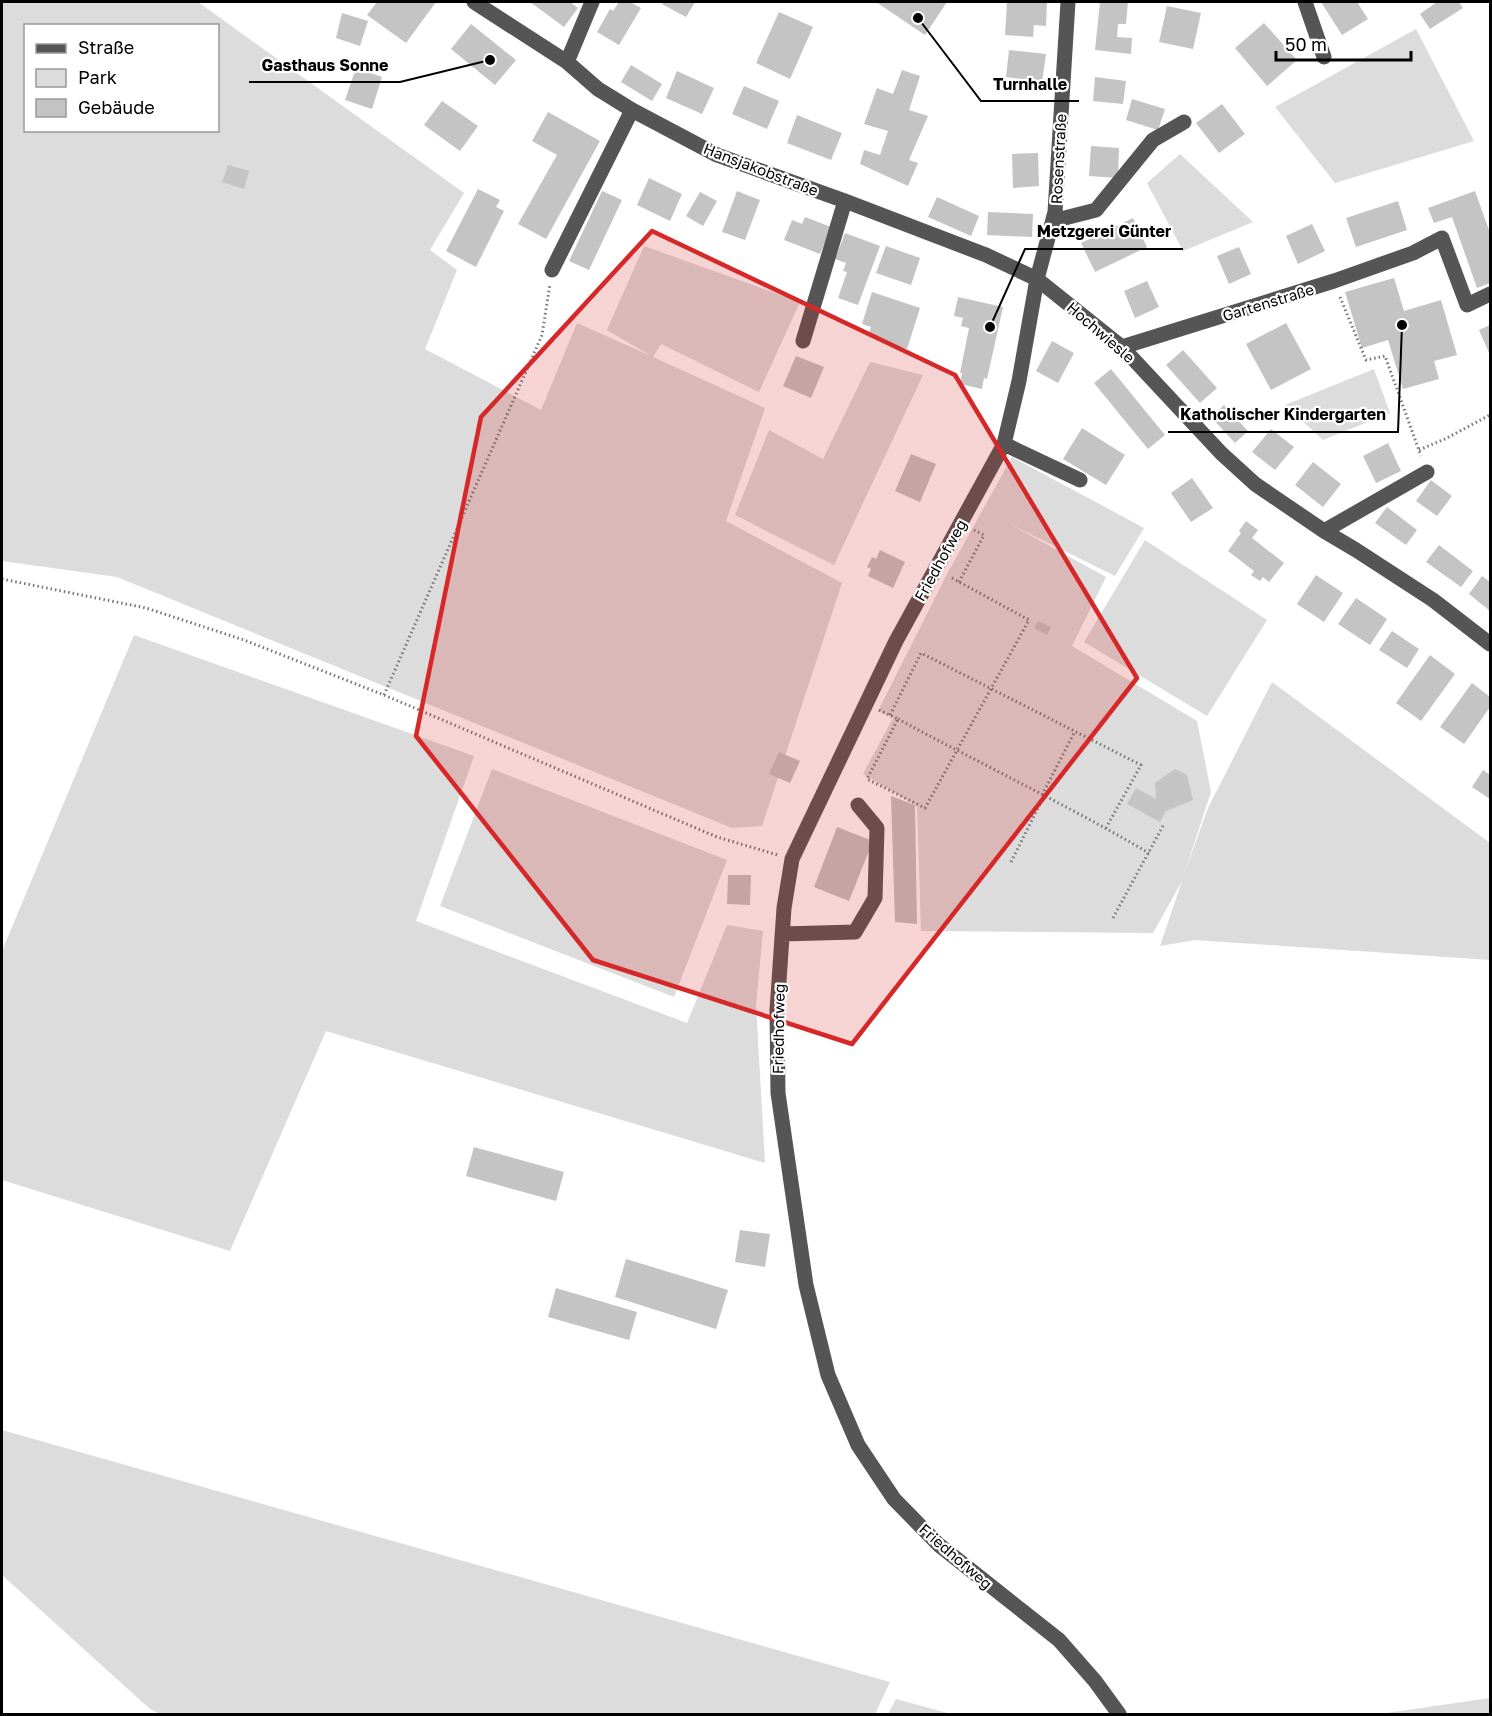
<svg xmlns="http://www.w3.org/2000/svg" width="1492" height="1716" font-family="'Golos Text',sans-serif">
<style>
.green{fill:#dcdcdc;fill-rule:evenodd}
.building{fill:#c4c4c4}
.lines{fill:none;stroke-linecap:round;stroke-linejoin:round}
.path{stroke:#777;stroke-width:3;stroke-dasharray:1.5 3;stroke-linecap:butt}
.minor{stroke:#555;stroke-width:15}
.marked{fill:#d62828;fill-opacity:0.2;stroke:#d62828;stroke-width:4.5;stroke-linejoin:round}
.labels{text-anchor:middle;dominant-baseline:central;stroke-width:4.5;stroke-linejoin:round;paint-order:stroke}
.street-label{font-size:15px;fill:#000;stroke:#fff}
.leader{fill:none;stroke:#000;stroke-width:2}
.callout-dot{fill:#000;stroke:#fff;stroke-width:2}
.callout-label{font-size:16px;text-anchor:middle;font-weight:bold;fill:#000;stroke:#fff;stroke-width:4.5;stroke-linejoin:round;paint-order:stroke}
</style>
<rect width="100%" height="100%" fill="#fff"/>
<!-- green -->
<path class="green" d="M2,2h196l266,191 -34,57 27,20 -32,79 116,61 36,-87 74,33 -44,-26 37,-84 156,56 -41,90 -98,-48 -8,13 112,51 -39,113 116,62 -80,243 -30,2 -615,-251 -115,-16zM26,26h192v104h-192z
M1416,29l58,112 -139,42 -60,-76z
M1180,154l73,68 -70,29 -36,-68z
M870,362l53,13 -89,190 -99,-50 34,-85 54,29z
M1374,369l16,44 -67,27 -38,-35z
M1012,457l132,71 -29,48 -107,-53 98,54 -34,69 125,75 14,71 -27,82 24,-66 64,-126 218,161v117l-295,-20 -35,6 22,-65 -29,52 -232,-2 -4,-125 -54,-32 30,-56 -15,-7 68,-135z
M1145,540l122,80 -60,96 -123,-74z
M134,635l340,121 -58,165 271,102 40,-98 36,6 -7,74 9,158 -439,-132 -96,220 -228,-71v-229z
M492,769l235,91 -53,137 -234,-91z
M2,1430l888,252 -15,32h-715l-10,-5 -148,-134z
M1490,1698v16h-110z
M896,1699l55,15h-63z"/>
<!-- building -->
<path class="building" d="M377,2h59l-30,41 -39,-28z
M530,2h40l8,6 -14,19z
M619,2h11l11,6 -22,37 -22,-13 13,-23 3,2z
M663,2h32l-9,15 -24,-13z
M876,2h71l-22,33z
M1007,2h40l-1,24 -12,-1 -1,12 -28,-2z
M1100,2h28l-2,22h-8l-1,13 15,1 -1,16 -36,-4z
M1321,2h36l11,17 -26,16z
M1437,2h22l4,6 -33,21 -10,-15z
M1167,6l34,7 -8,36 -34,-7z
M779,12l34,15 -23,52 -34,-16z
M342,13l26,8 -8,25 -24,-8z
M1264,23l33,37 -30,26 -32,-38z
M471,24l45,36 -21,25 -44,-36z
M1009,50l37,4 -4,28 -36,-5z
M631,65l31,19 -10,17 -31,-19z
M356,68l26,9 -10,32 -27,-9z
M902,70l18,6 -11,34 19,6 -19,44 9,3 -10,23 -48,-22 4,-14 16,5 8,-24 -24,-7 13,-36 16,6z
M677,71l37,17 -12,26 -36,-16z
M1095,77l31,4 -3,23 -30,-3z
M744,86l35,15 -12,28 -35,-15z
M1132,99l33,10 -7,21 -32,-10z
M442,101l36,25 -18,25 -36,-26z
M1222,104l23,30 -26,19 -23,-30z
M548,112l52,29 -54,98 -28,-15 39,-69 -25,-14z
M797,115l45,18 -11,27 -44,-17z
M1091,146l28,2 -1,30 -29,-2z
M1038,153l1,33 -26,2 -1,-34z
M228,165l21,6 -5,18 -22,-7z
M649,178l33,16 -12,27 -33,-16z
M478,189l22,11 -4,7 8,4 -28,56 -30,-16z
M602,191l20,9 -33,70 -20,-9z
M737,191l23,9 -15,40 -23,-8z
M1475,191l15,42v50l-13,5 -25,-71 -18,6 -6,-15z
M700,192l17,9 -14,25 -17,-10z
M937,197l42,19 -8,20 -43,-19z
M1398,201l9,29 -51,17 -10,-29z
M988,212l45,2 -1,23 -45,-2z
M805,217l26,10 -11,27 -36,-14 8,-20 10,4z
M1133,218l14,29 -52,25 -14,-29z
M1312,224l13,27 -27,13 -12,-28z
M845,233l35,13 -22,59 -20,-7 9,-26 -4,-1 3,-8 -11,-4z
M886,246l34,12 -9,27 -35,-12z
M1239,247l12,27 -22,10 -12,-28z
M1394,278l10,33 37,-11 16,55 -23,6 5,18 -36,10 -15,-49 -26,8 -17,-56z
M1147,281l12,26 -24,11 -11,-27z
M872,292l48,16 -13,41 -39,-13 3,-9 -9,-3z
M958,297l45,10 -16,72 -3,-1 -2,11 -22,-5 2,-11h-2l9,-45 -8,-2 2,-8 -9,-2z
M1286,323l25,46 -40,21 -25,-46z
M1490,325v30l-11,-25z
M1052,341l22,12 -16,30 -22,-12z
M1183,350l34,38 -17,15 -34,-38z
M796,356l28,11 -13,31 -28,-12z
M1111,369l54,66 -17,14 -54,-66z
M1224,405l24,26 -13,12 -24,-26z
M1082,428l43,27 -19,30 -43,-26z
M1271,429l23,18 -19,23 -23,-18z
M1388,443l13,28 -25,12 -13,-27z
M911,454l25,10 -16,38 -25,-11z
M1313,462l28,22 -18,23 -28,-22z
M1192,478l21,30 -22,14 -20,-29z
M1431,480l21,16 -15,20 -21,-15z
M1387,507l30,23 -11,15 -31,-22z
M1246,521l12,9 -6,8 32,25 -15,19 -6,-5 -3,4 -9,-6 3,-4 -26,-20 13,-18 -2,-2z
M1439,545l34,26 -12,16 -35,-25z
M880,550l25,12 -12,26 -25,-12 3,-7 -4,-2 5,-10 4,2z
M1316,575l27,18 -19,29 -27,-18z
M1482,576l8,6v29l-21,-17z
M1356,598l31,21 -17,26 -32,-21z
M1038,621l13,6 -4,8 -13,-7z
M1392,631l27,18 -12,19 -28,-18z
M1430,655l25,19 -34,47 -25,-18z
M1472,683l18,14v10l-26,37 -24,-17z
M779,752l21,9 -10,22 -21,-9z
M1175,769l12,6 6,25 -27,11 -6,11 -33,-18 9,-16 20,11 -1,-16z
M1483,770l7,5v24l-18,-12z
M891,796l24,9 2,119 -22,-2z
M837,827l36,14 -24,60 -35,-14z
M728,875h23l-1,30 -23,-1z
M474,1147l90,25 -8,29 -90,-25z
M740,1230l30,4 -5,33 -30,-5z
M626,1259l102,31 -12,39 -101,-32z
M556,1288l81,24 -8,28 -81,-23z"/>
<g class="lines">
<!-- path -->
<path class="path" d="M1340,297l26,63 19,-4 36,100
M1419,450l26,-11 45,-24
M2,579l144,29 98,32 140,55 333,142 61,18
M959,582l25,-47 -10,-5
M384,695l158,-360 8,-51
M879,710l19,9 -31,60 58,29 104,-188 -79,-43
M890,715l31,-62 220,112 -35,63
M898,719c83,45 169,86 251,134
M1042,795l33,-64
M1011,862l33,-66
M1113,918l51,-94"/>
<!-- minor -->
<path class="minor" d="M474,2l93,60 31,27 34,21 85,45 128,46 141,54 51,24 85,68 99,106 34,31 69,47 32,19 77,50 57,44
M1068,2l-13,210 -18,67 -18,102 -15,63 -108,197 -104,218 -8,49 -7,102 1,83 28,192 22,90 30,70 36,54 45,46 120,95 36,41 24,33
M1305,2l19,55
M567,62l25,-60
M1053,221l43,-11 57,-70 31,-18
M552,270l80,-160
M803,341l42,-140
M1122,347l212,-66 79,-28 29,-15 25,67 23,-11
M1004,444l76,36
M1324,531l103,-59
M782,934l73,-2 20,-34 2,-70 -19,-23"/>
</g>
<!-- marked area -->
<path class="marked" d="M652,231l303,144 182,303 -285,366 -259,-84 -177,-224 65,-319z"/>
<g class="labels">
<!-- street labels -->
<g class="street-label">
<text transform="translate(1058 159) rotate(-87)">Rosenstraße</text>
<text transform="translate(761 169) rotate(21)">Hansjakobstraße</text>
<text transform="translate(1268 302) rotate(-17)">Gartenstraße</text>
<text transform="translate(1101 332) rotate(41)">Hochwiesle</text>
<text transform="translate(940 560) rotate(-61)">Friedhofweg</text>
<text transform="translate(778 1029) rotate(-89)">Friedhofweg</text>
<text transform="translate(956 1556) rotate(41)">Friedhofweg</text>
</g>
</g>
<!-- callouts -->
<path class="leader" d="M490 60L400 82H249M918 18L981 101H1079M990 327L1025 249H1183M1402 325L1398 432H1168"/>
<g class="callout-dot">
<circle cx="490" cy="60" r="6"/>
<circle cx="918" cy="18" r="6"/>
<circle cx="990" cy="327" r="6"/>
<circle cx="1402" cy="325" r="6"/>
</g>
<g class="callout-label">
<text x="325" y="71">Gasthaus Sonne</text>
<text x="1030" y="90">Turnhalle</text>
<text x="1104" y="237">Metzgerei Günter</text>
<text x="1283" y="420">Katholischer Kindergarten</text>
</g>
<!-- border -->
<rect width="1492" height="1716" fill="none" stroke="#000000" stroke-width="6"/>
<!-- legend -->
<rect x="24" y="24" width="195" height="108" fill="#ffffff" stroke="#999999" stroke-width="1.5"/>
<rect x="36" y="44" width="30" height="9" fill="#555555" stroke="#999999" stroke-width="1.5"/>
<text x="78" y="54" font-size="18" fill="#000000">Straße</text>
<rect x="36" y="69" width="30" height="18" fill="#dcdcdc" stroke="#999999" stroke-width="1.5"/>
<text x="78" y="84" font-size="18" fill="#000000">Park</text>
<rect x="36" y="99" width="30" height="18" fill="#c4c4c4" stroke="#999999" stroke-width="1.5"/>
<text x="78" y="114" font-size="18" fill="#000000">Gebäude</text>
<!-- scale -->
<path d="M1276 51v9h135v-9" fill="none" stroke="#000000" stroke-width="3"/>
<text x="1285" y="51" font-size="18" fill="#000000" stroke="#ffffff" stroke-width="4.5" paint-order="stroke">50 m</text>
</svg>
